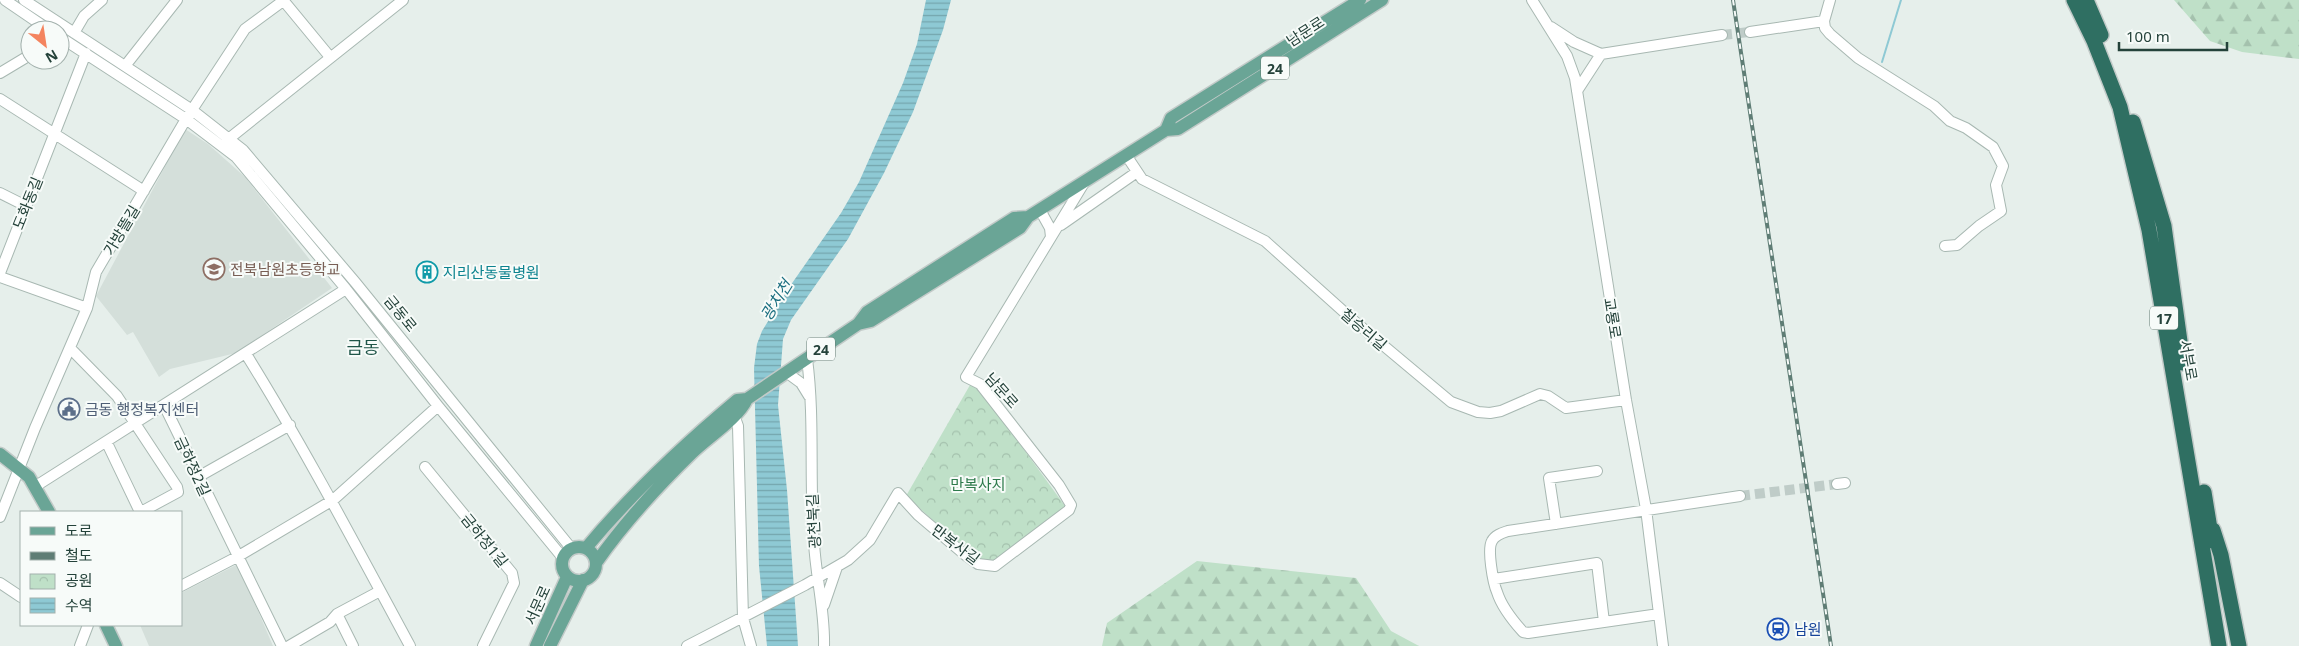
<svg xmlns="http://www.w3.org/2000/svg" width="2299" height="646" font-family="'Noto Sans','Noto Sans KR',sans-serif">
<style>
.built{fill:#d4dfda}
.forest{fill:url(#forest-firs)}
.park{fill:url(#park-crowns)}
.water{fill:url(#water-rules)}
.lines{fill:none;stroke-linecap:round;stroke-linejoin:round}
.stream{stroke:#8ec9d4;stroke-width:2}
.minor-tunnel{stroke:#bfccc8;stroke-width:10;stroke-dasharray:10 5;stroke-linecap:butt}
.minor-casing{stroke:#a8b8b2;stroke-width:12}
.major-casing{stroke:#c2cac8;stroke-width:15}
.highway-casing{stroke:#c2cac8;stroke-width:18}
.minor{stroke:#fff;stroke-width:10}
.major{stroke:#6aa596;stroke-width:12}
.highway{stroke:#2f6f62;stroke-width:15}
.rail-casing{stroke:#5f7d75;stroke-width:4}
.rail{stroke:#f7fbf9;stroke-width:2;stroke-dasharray:5.5;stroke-linecap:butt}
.labels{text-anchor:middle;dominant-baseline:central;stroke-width:4;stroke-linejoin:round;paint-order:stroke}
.shield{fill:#f7fbf9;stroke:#637a73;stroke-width:1}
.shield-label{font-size:14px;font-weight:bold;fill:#24423a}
.street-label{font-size:15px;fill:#24423a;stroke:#f7fbf9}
.education-label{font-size:15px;fill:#785e54;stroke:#f7fbf9;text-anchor:start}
.culture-label{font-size:15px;fill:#0d838f;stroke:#f7fbf9;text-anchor:start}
.service-label{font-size:15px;fill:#4e5e75;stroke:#f7fbf9;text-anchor:start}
.park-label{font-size:15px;fill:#2d7a4b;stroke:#f7fbf9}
.transit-label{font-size:15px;fill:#164399;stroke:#f7fbf9;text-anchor:start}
.water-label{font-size:16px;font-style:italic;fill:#1c6f80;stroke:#f7fbf9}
.quarter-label{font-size:18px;fill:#1f5548;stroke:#f7fbf9}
</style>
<defs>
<pattern id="forest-firs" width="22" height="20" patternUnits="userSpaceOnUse" patternTransform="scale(1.25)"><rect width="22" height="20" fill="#bfe0c8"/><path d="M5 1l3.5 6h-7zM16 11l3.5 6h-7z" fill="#a4c1ad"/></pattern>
<pattern id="park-crowns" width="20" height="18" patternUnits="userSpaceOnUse" patternTransform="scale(1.25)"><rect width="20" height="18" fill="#bfe0c8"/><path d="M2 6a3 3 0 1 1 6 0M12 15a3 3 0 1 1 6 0" fill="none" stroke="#a4c1ad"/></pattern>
<pattern id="water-rules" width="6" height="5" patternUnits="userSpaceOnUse" patternTransform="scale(1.25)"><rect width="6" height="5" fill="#8ec9d4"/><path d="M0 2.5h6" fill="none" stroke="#74a5ad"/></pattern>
</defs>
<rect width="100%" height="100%" fill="#e6efeb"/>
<!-- built -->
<path class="built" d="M185,129l23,15 37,33 87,111 -96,65 -66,16 -11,8 -26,-45 -6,3 -31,-39z
M238,564l35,82h-124l-9,-21h41v-32z"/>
<!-- forest -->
<path class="forest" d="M2174,0h125v59l-57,-7 -32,-11z
M1197,561l159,17 35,53 28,15h-317l5,-23z"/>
<!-- park -->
<path class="park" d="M970,385l10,4 85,117 -1,6 -69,50 -15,-2 -12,-8 -62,-56z"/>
<!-- water -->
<path class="water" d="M926,0h25l-8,30 -30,82 -29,61 -36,66 -57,81 -8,19 -5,66 9,85 11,156h-31l-8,-80 -5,-198 3,-24 5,-13 26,-42 53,-76 18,-31 44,-99 14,-39z"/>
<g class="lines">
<!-- stream -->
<path class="stream" d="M1882,62l19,-62"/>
<!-- minor-tunnel -->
<path class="minor-tunnel" d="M1722,35l28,-3
M1740,496l97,-12"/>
<!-- minor casing -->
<g class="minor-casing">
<path id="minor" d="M5,0l44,30
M24,0l168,110 51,40 112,132 216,266
M283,0l47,57
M1532,0l35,56 8,22 51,322 20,109 17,137
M1830,0l-6,21 1,7 5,6 28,24 76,48 16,15 16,7 27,19 10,19 -7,19 5,26 -22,15 -22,19 -12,1
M1551,27l23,15 27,12 -24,37
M1750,32l74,-11
M74,33l10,-17 18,-16
M60,37l126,82 50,38 110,132 92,117 125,152
M1601,54l121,-19
M125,66l52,-66
M0,73l30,-18
M0,99l144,92
M226,141l177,-141
M1126,155l16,24 123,62 88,79 98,82 27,10 12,1 11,-2 39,-17 8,2 18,12 60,-8
M0,193l26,13
M1040,210l10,18 1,9
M1061,225l76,-53
M0,273l86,-220
M0,277l87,31
M70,348l47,48 60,91 1,5 -37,20
M246,354c59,95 111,194 164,292
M807,359c8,60 2,123 7,184 2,35 11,68 10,103
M786,372l15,11 8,13
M164,405l118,241
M734,415l4,11 5,192 8,28
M107,443l33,69
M425,467l87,106 2,10 -31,63
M198,477l92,-52
M1837,484l8,-1
M36,486l310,-197
M0,517l35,-89 52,-120 9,-36 90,-153 59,-90 38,-28
M1556,524l-7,-46 48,-7
M1494,579l103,-16 7,59
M0,583l21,14
M181,586l56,-29 96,-57 105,-94
M824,605l13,-38
M337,614l16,32
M1659,614l-131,19 -5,-1c-9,-10 -22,-27 -26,-40 -4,-9 -10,-43 -5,-51 3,-6 10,-8 16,-10l232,-35
M80,646l8,-21
M289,646l41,-24 7,-8 43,-23
M687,646l118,-61 43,-25 22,-20 28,-47 20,22 46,39 14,10 17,2 74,-56 2,-5 -12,-20 -79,-101 -14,-7 118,-194"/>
</g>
<!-- major casing -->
<g class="major-casing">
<path id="major" d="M1166,130l5,-12 189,-118
M858,324l9,-12 147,-94 14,-1
M0,454l29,23 20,35
M562 564a17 17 0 1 1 34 0a17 17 0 1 1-34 0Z
M586,548c46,-55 96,-102 151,-148l10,-1
M596,563c28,-40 61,-76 96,-110 16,-16 46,-34 55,-54l111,-75 13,-3 149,-93 8,-11 138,-87 12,-1 204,-129
M106,625l10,21
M536,646l31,-69
M550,646l33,-66"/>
</g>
<!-- highway casing -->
<g class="highway-casing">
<path id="highway" d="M2074,0l20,41 26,66 29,123 70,416
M2086,0l15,35
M2133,122l31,104 19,137
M2204,492l8,49
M2213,530l8,25 18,91"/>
</g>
<!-- minor -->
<use href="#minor" class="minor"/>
<!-- major -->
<use href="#major" class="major"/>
<!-- highway -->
<use href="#highway" class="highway"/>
<!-- rail casing -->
<g class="rail-casing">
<path id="rail" d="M1733,0l98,646"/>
</g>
<!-- rail -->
<use href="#rail" class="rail"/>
</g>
<!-- icons -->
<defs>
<g id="school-ring" transform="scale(1.125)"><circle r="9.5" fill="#f7fbf9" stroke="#8d6e63" stroke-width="1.5"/><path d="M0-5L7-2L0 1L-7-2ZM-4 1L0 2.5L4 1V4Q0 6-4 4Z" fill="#8d6e63"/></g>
<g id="building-ring" transform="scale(1.125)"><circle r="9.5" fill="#f7fbf9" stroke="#0f9aa8" stroke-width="1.5"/><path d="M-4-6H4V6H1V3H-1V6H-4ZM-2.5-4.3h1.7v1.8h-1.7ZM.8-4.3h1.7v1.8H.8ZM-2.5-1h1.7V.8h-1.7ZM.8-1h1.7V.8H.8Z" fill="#0f9aa8"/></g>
<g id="civic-ring" transform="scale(1.125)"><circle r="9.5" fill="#f7fbf9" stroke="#5c6f8a" stroke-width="1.5"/><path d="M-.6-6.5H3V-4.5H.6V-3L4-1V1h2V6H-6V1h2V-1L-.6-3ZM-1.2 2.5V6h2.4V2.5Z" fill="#5c6f8a"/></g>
<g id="station-ring" transform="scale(1.125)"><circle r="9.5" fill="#f7fbf9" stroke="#1a4fb4" stroke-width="1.5"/><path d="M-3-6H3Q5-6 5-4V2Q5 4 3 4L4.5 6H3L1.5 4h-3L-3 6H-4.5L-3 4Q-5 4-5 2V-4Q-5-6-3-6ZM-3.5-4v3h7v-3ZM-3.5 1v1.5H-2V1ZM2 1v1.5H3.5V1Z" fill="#1a4fb4"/></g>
</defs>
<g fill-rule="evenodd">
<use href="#school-ring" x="214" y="269"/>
<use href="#building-ring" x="427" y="272"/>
<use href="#civic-ring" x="69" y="409"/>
<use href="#station-ring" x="1778" y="629"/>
</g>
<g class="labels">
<!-- shield labels -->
<g class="shield">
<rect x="1261" y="56.5" width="28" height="23" rx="4"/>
<rect x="2150" y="306.5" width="28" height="23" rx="4"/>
<rect x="807" y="337.5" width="28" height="23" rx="4"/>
</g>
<g class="shield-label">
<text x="1275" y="68">24</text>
<text x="2164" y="318">17</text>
<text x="821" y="349">24</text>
</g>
<!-- street labels -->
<g class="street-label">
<text transform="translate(1305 31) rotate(-33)">남문로</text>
<text transform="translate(27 203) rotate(-68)">도화동길</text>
<text transform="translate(121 230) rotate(-59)">가방뜰길</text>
<text transform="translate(401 313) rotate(51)">금동로</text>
<text transform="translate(1613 318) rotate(81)">교룡로</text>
<text transform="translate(1364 329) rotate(41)">칠승리길</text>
<text transform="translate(2189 360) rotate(80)">서부로</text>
<text transform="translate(1002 390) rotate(48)">남문로</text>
<text transform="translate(193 466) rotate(65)">금하정2길</text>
<text transform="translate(813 521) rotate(-93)">광천북길</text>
<text transform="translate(485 540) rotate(51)">금하정1길</text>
<text transform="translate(956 544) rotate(37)">만복사길</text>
<text transform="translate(537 605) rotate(-66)">서문로</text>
</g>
<!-- education labels -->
<g class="education-label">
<text x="230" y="269">전북남원초등학교</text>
</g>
<!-- culture labels -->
<g class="culture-label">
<text x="443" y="272">지리산동물병원</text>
</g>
<!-- service labels -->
<g class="service-label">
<text x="85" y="409">금동 행정복지센터</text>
</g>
<!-- park labels -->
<g class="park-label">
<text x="978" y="484">만복사지</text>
</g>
<!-- transit labels -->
<g class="transit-label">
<text x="1794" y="629">남원</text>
</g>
<!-- water labels -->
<g class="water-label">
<text transform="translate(776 300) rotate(-58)">광치천</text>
</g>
<!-- quarter labels -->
<g class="quarter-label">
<text x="363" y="347">금동</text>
</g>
</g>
<!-- legend -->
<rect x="20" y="511" width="162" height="115" fill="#f7fbf9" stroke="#a3b1ad"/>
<rect x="30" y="527" width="25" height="8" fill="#6aa596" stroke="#a3b1ad"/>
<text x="65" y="536" font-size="15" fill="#24423a">도로</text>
<rect x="30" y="552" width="25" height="8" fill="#5f7d75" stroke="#a3b1ad"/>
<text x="65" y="561" font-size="15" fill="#24423a">철도</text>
<rect x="30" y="574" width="25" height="15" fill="url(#park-crowns)" stroke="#a3b1ad"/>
<text x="65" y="586" font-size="15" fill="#24423a">공원</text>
<rect x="30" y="598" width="25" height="15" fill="url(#water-rules)" stroke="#a3b1ad"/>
<text x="65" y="611" font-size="15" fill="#24423a">수역</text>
<!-- north arrow -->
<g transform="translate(45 45) rotate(150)"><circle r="24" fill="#f7fbf9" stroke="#a3b1ad"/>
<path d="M0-4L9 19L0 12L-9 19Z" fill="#f4845f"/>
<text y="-8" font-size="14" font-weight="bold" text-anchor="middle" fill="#24423a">N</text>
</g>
<!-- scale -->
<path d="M2119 42v8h108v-8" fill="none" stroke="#24423a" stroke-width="2.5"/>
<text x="2126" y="42" font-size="15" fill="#24423a" stroke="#f7fbf9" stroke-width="4" paint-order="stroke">100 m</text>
</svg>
